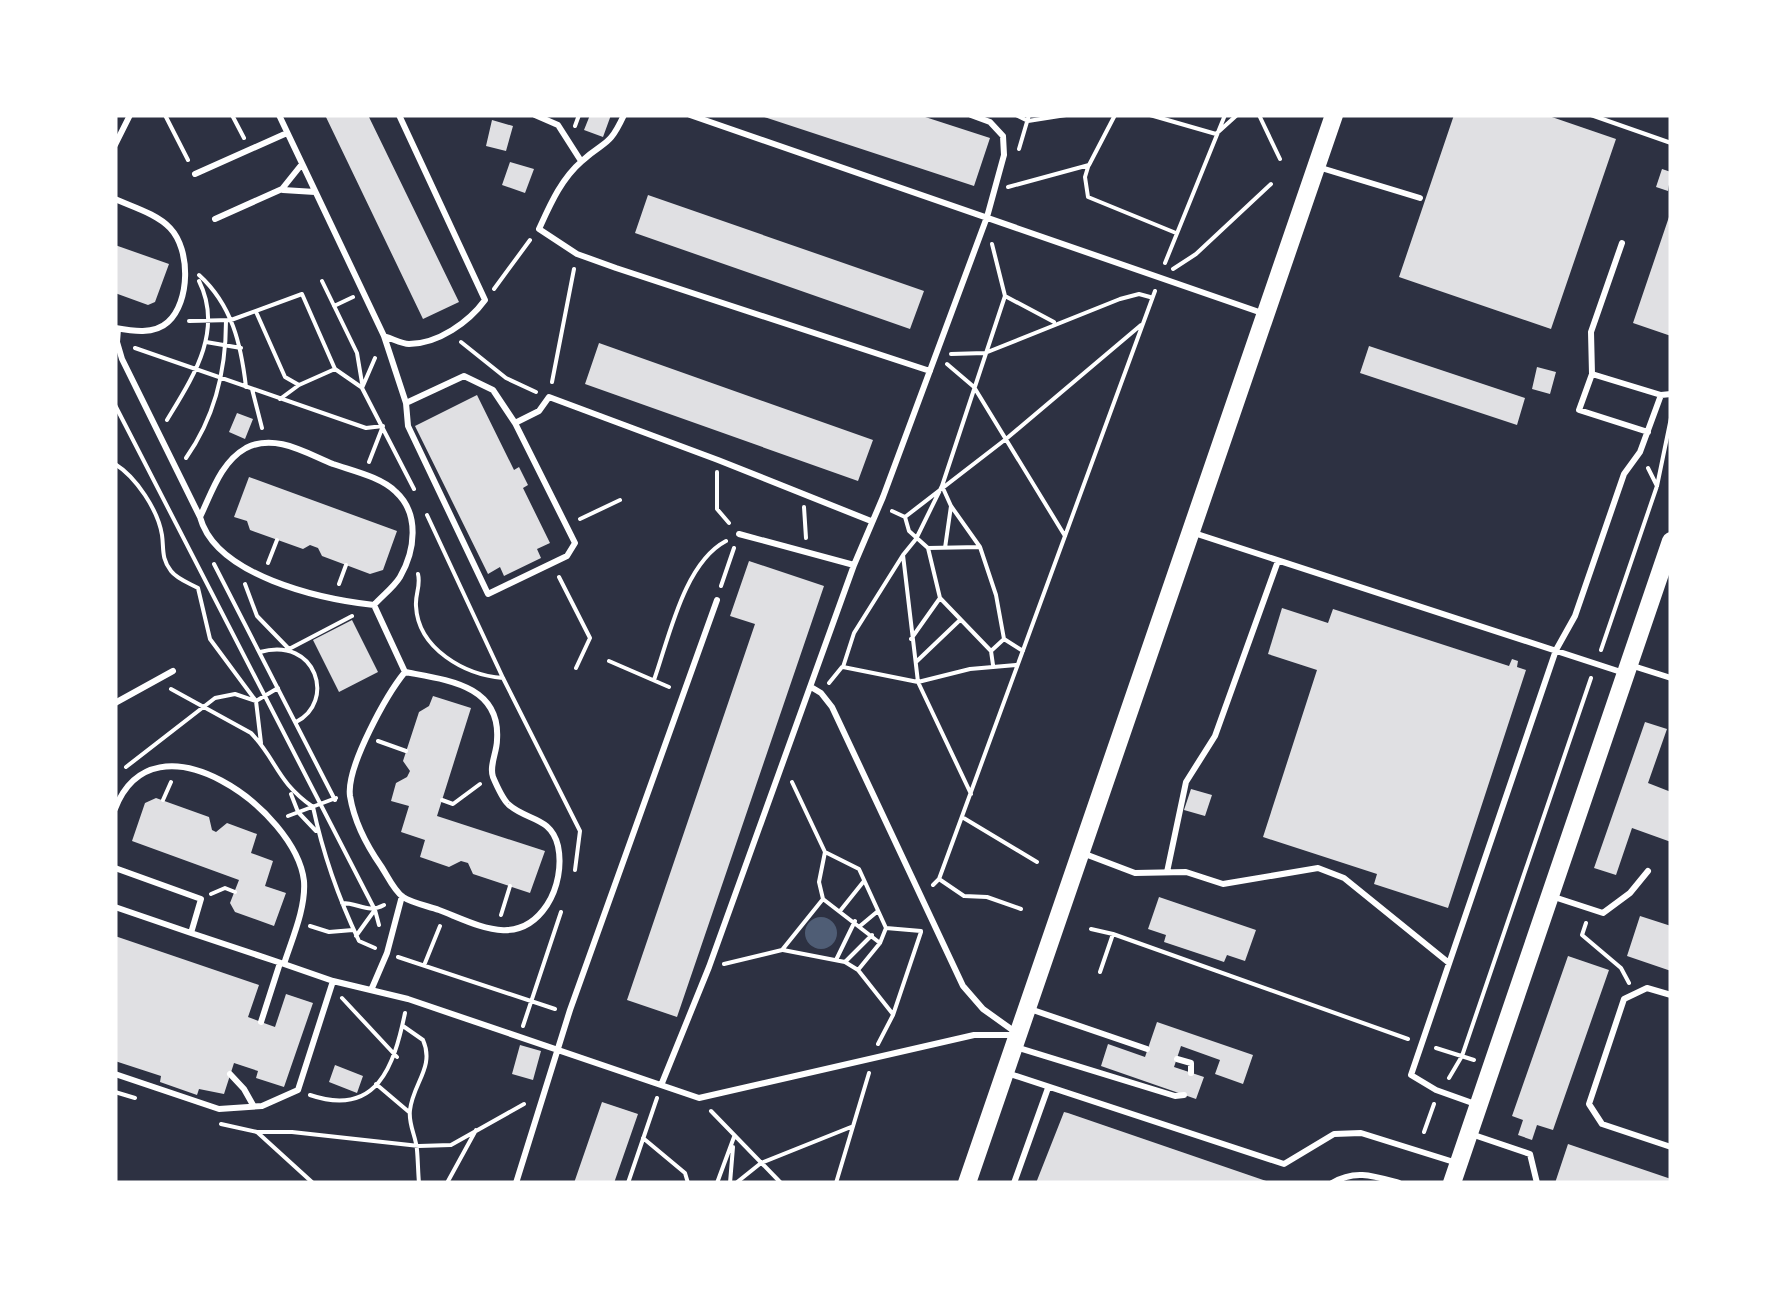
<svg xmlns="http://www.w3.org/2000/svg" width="1786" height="1298" font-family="Rubik,sans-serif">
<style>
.water{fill:#4f5d75}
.building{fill:#e0e0e3}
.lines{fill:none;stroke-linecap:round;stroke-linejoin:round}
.path{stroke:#fff;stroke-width:4}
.service{stroke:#fff;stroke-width:6}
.secondary{stroke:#fff;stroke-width:18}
</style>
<rect width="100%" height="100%" fill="#2d3142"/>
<!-- water -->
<path class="water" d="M805 933a16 16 0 1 1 32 0a16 16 0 1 1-32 0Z"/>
<!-- building -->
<path class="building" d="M325,115h43l91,187 -36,17z
M590,115h21l-8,22 -19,-7z
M919,115l71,23 -16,48 -213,-70z
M1454,115h92l70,24 -65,190 -152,-52z
M492,120l21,6 -7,25 -20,-5z
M510,162l24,7 -9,24 -23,-8z
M1662,169l9,3 -3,19 -12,-4z
M648,195l276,96 -14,38 -275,-96z
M1670,214l1,1v121l-38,-13z
M115,245l54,19 -14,38 -7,3 -33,-12z
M599,343l274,97 -15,41 -273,-97z
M1369,346l156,52 -8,27 -157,-52z
M1537,367l19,5 -6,22 -18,-5z
M477,395l37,75 5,-3 9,18 -5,3 27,55 -13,6 4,9 -37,18 -4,-9 -12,7 -73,-148z
M237,413l16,6 -8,20 -16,-7z
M249,477l148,54 -14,39 -13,4 -48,-18 -4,-8 -8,-3 -7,4 -53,-19 -3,-9 -13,-4z
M749,561l75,25 -147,431 -50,-17 128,-376 -25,-8z
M1282,608l46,15 5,-14 176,57 3,-7 6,2 -1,6 9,3 -78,238 -74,-24 3,-10 -114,-37 54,-167 -49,-16z
M352,620l26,52 -39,20 -26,-52z
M433,696l38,12 -34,108 108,35 -15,42 -57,-19 -5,-11 -7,-2 -12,6 -29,-10 5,-17 -24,-8 8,-26 -18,-5 5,-18 11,-6 3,-6 -7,-10 16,-49 10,-6z
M1645,722l22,7 -19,54 23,9v50l-39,-14 -16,47 -22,-7z
M1191,789l21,6 -7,21 -21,-6z
M156,798l53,19 3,13 4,2 11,-9 30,11 -6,19 22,8 -8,25 21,7 -12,33 -39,-14 -5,-9 9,-23 -107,-39 13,-38z
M1159,897l97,33 -11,31 -18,-6 -3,7 -60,-20 2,-7 -18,-6z
M1640,916l31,10v45l-44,-15z
M115,936l144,49 -11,32 13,5 14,5 11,-33 27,9 -29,84 -28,-9 2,-7 -24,-8 -10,31 -25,-5 -2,6 -37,-13 1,-6 -46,-15z
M1568,956l41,14 -56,160 -16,-5 -5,15 -14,-5 5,-15 -11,-4z
M1157,1022l96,33 -10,29 -28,-10 5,-14 -39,-14 -7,21 30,10 -8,22 -95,-33 7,-22 37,13z
M520,1045l21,6 -8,29 -21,-6z
M335,1065l28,11 -6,17 -28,-11z
M602,1102l36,12 -24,69h-40z
M1064,1112l4,1 204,70h-236z
M1568,1144l103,35v4h-116z"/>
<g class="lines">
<!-- path -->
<path class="path" d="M165,115l23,45
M187,115h13
M232,115l12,23
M1016,115l12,6 38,-6
M1150,115l66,19 21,-19
M1259,115l21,44
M1591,115l80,28
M575,126l4,-11
M1019,149l10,-34
M1088,167l-3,10 3,20 88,36
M1008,187l81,-22 26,-50
M1165,263l60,-148
M1173,269l23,-15 75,-70
M199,275c33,30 42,69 47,112
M322,281l35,72 5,30
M494,289l36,-49
M1005,296l49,26
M334,306l19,-9
M257,314l28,63 14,8 36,-16
M189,321l42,-1 71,-26 33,75 26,18
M206,342l35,6
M461,342l45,36 30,14
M135,348l231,80 17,-2 -14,36
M951,354l34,-1 135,-54 19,-5 11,3
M375,358l-13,30 52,101
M947,364l27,23 91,149
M552,382l22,-113
M252,389l10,39
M280,399l19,-14
M115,405l260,505 4,15
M167,420c26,-43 57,-89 32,-139
M186,458c29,-41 40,-87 40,-137
M115,464c21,13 43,46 47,71 2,14 -1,23 9,36 6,8 18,12 27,17l12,51 46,62 5,42
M1648,468l9,18
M717,472v37l12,14
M942,486l9,20 -6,42
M951,506l29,41
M804,507l2,31
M892,511l13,6 4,14 19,17 12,50 -29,41
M427,515l76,163 77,153 -5,39
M905,517l101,-78 135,-114
M580,519l40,-19
M928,548l52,-1 16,48 8,44
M903,555l-49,78 -11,34 75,15 52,-13 46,-4
M268,563l9,-23
M214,564l121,236
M418,574c3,12 -3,20 -2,32 2,43 49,69 87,72
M559,577l31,61 -14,30
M245,584l12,32 32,33 63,-33
M339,584l7,-19
M721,586l13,-38
M940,598l51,53
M1601,650l56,-164 14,-68
M260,652c57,-16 76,50 36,70
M609,661l60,26
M916,662l44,-42
M993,665l-2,-14 13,-12 19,12
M654,680c15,-42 30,-117 72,-139
M829,683l13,-16
M171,689l80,44c26,27 25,48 62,74 10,47 25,90 46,134l16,7
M378,741l28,10
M126,767l89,-69 20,-4 21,7 22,-13
M291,794l7,18 18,19
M971,794l-53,-112 -15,-127 13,-16 26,-53 63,-190 -13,-52
M163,800l8,-18
M442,800l11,4 27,-20
M288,816l48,-18
M962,817l75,45
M825,852l34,17 27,59 -6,15
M939,879l25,17 23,1 34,12
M933,885l6,-6 216,-588
M211,894l14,-6 10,4
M342,903c17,0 26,11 42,2
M840,911l24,-30
M501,915l9,-29
M1586,923l-4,12 39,33 8,15
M310,926l19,6 24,-2
M860,926l18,-15
M886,928l35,3
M1091,929l22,5 295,105
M356,936l18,-25
M783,950l62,12 13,8 22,-27 -57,-44
M398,957l157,52
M836,960l19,-39
M845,962l27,-27
M425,963l15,-37
M724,964l58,-14 41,-51 -4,-17 6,-30 -33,-70
M858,970l34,43
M1100,972l13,-38
M342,998l55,59
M403,1026l20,14c12,27 -10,43 -13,70 -2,14 6,26 7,40 1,11 1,22 2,33
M523,1026l38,-114
M878,1044l15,-29 28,-83
M1436,1048l38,12
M1449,1078l13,-22 129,-378
M376,1084l33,28
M115,1092l20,6
M310,1095c67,23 84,-29 95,-82
M711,1111l70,72
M221,1124l36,8h35l127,14 32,-1 73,-41
M257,1132l56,51
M1424,1132l10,-28
M643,1138l42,35 3,10
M447,1183l29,-53
M628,1183l29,-85
M717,1183l17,-46
M730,1183l3,-36
M736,1183l25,-20 90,-36
M836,1183l33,-110"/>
<!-- service -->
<path class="service" d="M279,115l105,221 22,67 2,23 80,168 79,-38 8,-13 -60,-120 -22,-33 -29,-14 -58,27
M535,115l23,10 23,36
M624,115c-16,34 -18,24 -42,46 -21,18 -32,44 -43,68l38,25 39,14 314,103
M690,115l572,198
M115,145l15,-30
M1318,167l102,31
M195,174l92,-41
M283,190l32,2
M115,199c18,8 42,15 55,29 21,22 20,74 -2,94 -14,13 -36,9 -53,6
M215,219l67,-30 20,-25
M118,329l-1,13 5,17 78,158c16,59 120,82 174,88
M386,337c7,2 16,7 23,7 29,0 60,-22 76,-44l-86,-185
M1592,374l-1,-42 31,-89
M515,423l24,-12 10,-14 169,63 153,61
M1648,432l-69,-22 13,-36 69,21 10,-1
M200,517c12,-25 21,-55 46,-69 29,-15 60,5 87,16 20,7 48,13 63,28 24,22 19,59 4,85 -6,10 -18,19 -26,28
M1194,533l430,140
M739,534l115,31
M374,605l31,67
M1630,665l41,13
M405,672c42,8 96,13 92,68 0,12 -8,26 -4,37 3,7 9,21 15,27 18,17 43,12 50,42 4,19 0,42 -11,59 -29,44 -69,20 -108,5 -11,-4 -27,-7 -36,-13 -9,-6 -16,-22 -22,-31 -14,-20 -27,-46 -31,-70 -4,-29 37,-102 55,-124z
M811,687l10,6 11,14 131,279 20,23 35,25
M115,703l58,-32
M115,809c39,-102 181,2 189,72 2,27 -12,58 -20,83l-93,-31 10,-34 -86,-31
M1085,854l50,19 51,-1 37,12 95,-16 26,10 105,85
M1167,872l19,-90 29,-46 63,-175
M1554,897l49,16 27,-20 18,-22
M115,907l76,26
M284,964l49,17 75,18 291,99 275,-63h38
M372,988l15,-35 15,-57
M1671,995l-24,-7 -23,11 -35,105 13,20 69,23
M1030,1009l117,40
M261,1022l19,-59
M1016,1047l159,49 9,-1
M1177,1059l14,4v10
M1007,1073l277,91 50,-30 27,-1 96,30
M115,1074l104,35 43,-3 36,-16 35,-109
M230,1074l14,15 9,16
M662,1083l47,-116 145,-402 29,-68 104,-280 17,-62 -1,-19 -13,-14 -19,-7
M1478,1105l-42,-15 -25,-15 145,-425 19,-34 49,-142 16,-22 21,-57
M1471,1134l59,20 7,29
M516,1183l54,-173 147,-410
M1014,1183l34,-95
M1332,1183c23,-14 42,-7 67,0"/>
<!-- secondary -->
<path class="secondary" d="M967,1183l367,-1068
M1452,1183l219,-642"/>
</g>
<!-- border -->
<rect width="1786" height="1298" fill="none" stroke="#ffffff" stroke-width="235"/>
</svg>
